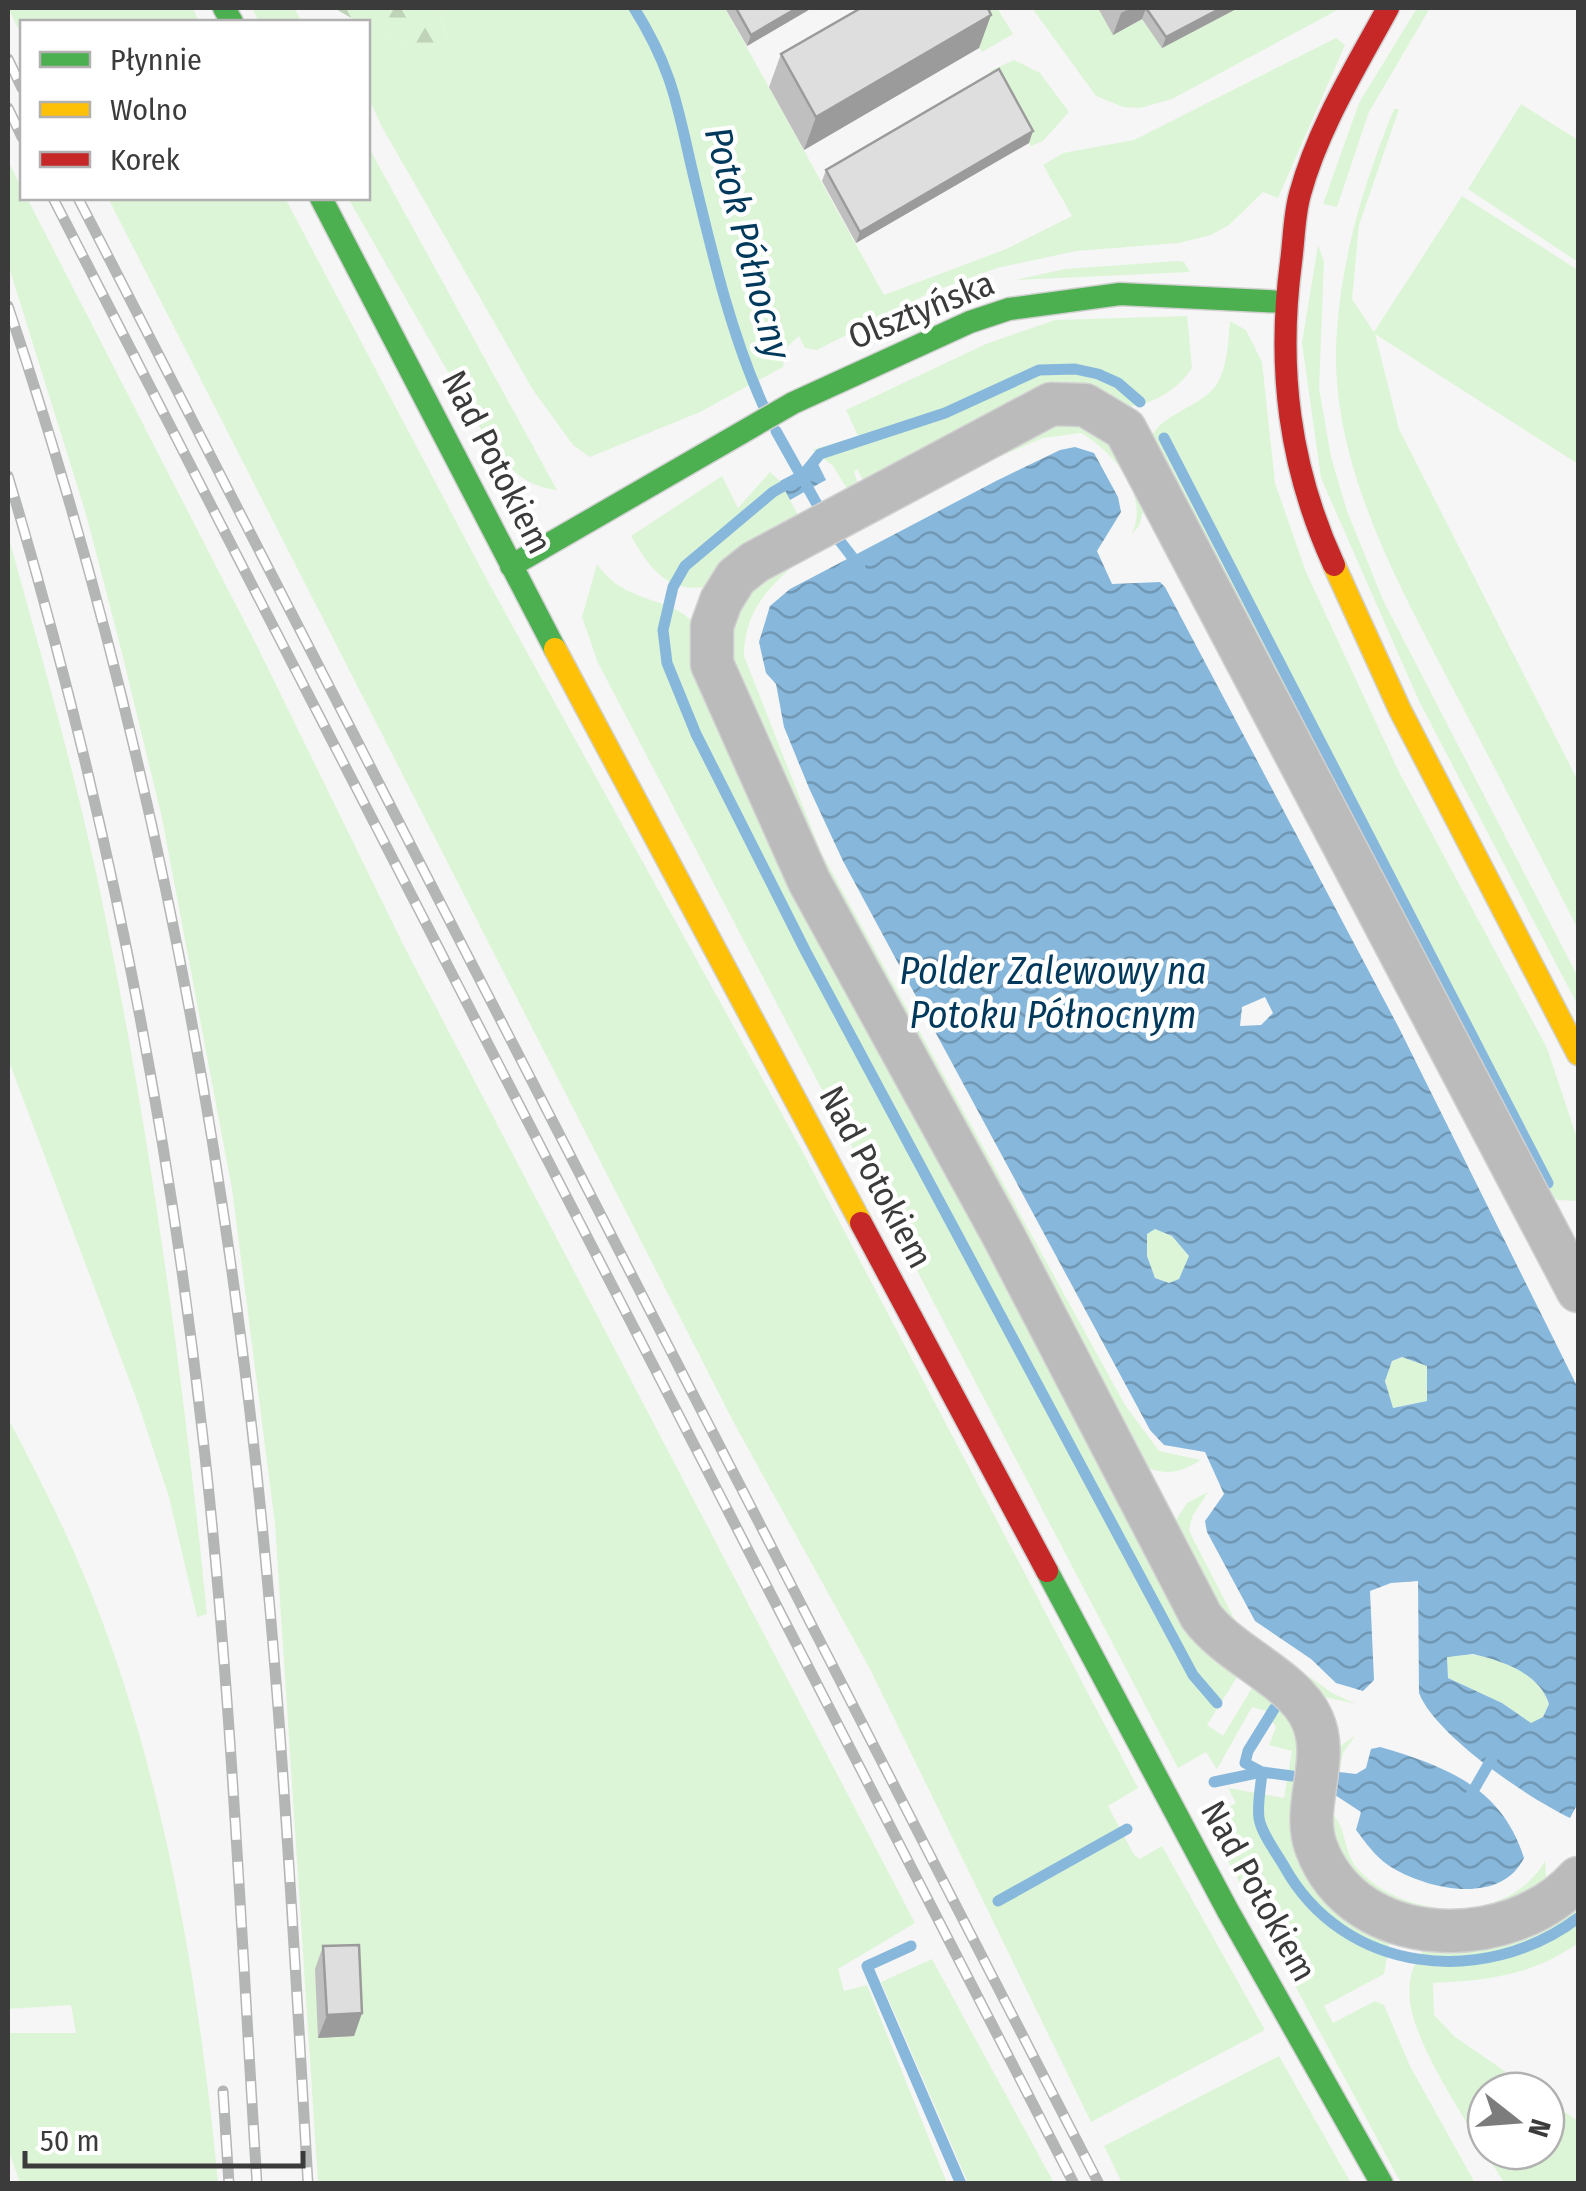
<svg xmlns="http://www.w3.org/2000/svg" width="1586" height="2191" font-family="'Fira Sans Condensed',sans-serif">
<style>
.grass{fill:#ddf5d7}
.forest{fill:url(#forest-firs)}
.water{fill:url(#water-waves);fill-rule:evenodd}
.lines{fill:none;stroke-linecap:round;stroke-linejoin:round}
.stream{stroke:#87b8dc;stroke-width:11}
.street-casing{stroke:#d1d1d1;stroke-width:45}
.fast-casing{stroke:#d1d1d1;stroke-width:25}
.slow-casing{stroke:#d1d1d1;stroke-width:25}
.jam-casing{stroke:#d1d1d1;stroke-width:25}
.street{stroke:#bbb;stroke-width:42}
.fast{stroke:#4caf50;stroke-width:22}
.slow{stroke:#ffc107;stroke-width:22}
.jam{stroke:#c62828;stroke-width:22}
.rail-casing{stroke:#b4b5b5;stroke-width:11}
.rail{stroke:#fff;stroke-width:8;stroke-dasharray:22;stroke-linecap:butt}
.wall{fill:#bfbfbf}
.shaded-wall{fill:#9b9b9b}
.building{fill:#dedede;stroke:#9b9b9b;stroke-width:2.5}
.labels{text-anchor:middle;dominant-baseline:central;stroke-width:9;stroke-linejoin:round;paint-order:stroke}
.street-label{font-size:35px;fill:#3b3b3c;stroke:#fff}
.water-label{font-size:38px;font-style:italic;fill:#00395b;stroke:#fff}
</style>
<defs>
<pattern id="forest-firs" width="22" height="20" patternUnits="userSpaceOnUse" patternTransform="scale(2.5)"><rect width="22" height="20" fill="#ddf5d7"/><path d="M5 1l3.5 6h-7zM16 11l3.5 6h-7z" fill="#bfd3b9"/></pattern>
<pattern id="water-waves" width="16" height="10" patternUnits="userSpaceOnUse" patternTransform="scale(2.5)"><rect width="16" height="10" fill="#87b8dc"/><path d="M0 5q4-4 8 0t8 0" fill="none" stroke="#7097b4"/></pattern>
</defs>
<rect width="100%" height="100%" fill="#f6f6f6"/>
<!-- grass -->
<path class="grass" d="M8,8h185l6,14h-177v14z
M252,8h42l8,14h-43z
M439,8h286l159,287 122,-46 66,-33 -29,-51 20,-12 71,-13 202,-102 9,7 -67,153 -15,-6 -34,33 -18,10 -32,8 -103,8 -79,17 -68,25 -112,57 -12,-2 -6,-12 -13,12 -3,19 -83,45 -110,45 -17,-12 -40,-55 -151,-263 -14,-30v-70l48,22 31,-9z
M962,8h35l16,26 -31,18 -20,-34z
M1032,8h74l11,15 30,-15h194l-169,91 -32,9 -17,-1 -27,-11z
M1417,8h13l-61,104 -32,95 -14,-3 36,-101z
M1014,60l26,13 29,39 -26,29 -12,5 -41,-75z
M1521,104l57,36v122l-110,-73z
M1394,109h5l-40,116 -7,74 22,33 88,-136 116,74v194l-203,-130 24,95 179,352v148c-38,-74 -77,-149 -116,-223 -59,-114 -136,-243 -125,-377 6,-78 28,-149 57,-220z
M368,146l189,344c-38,-4 -53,-28 -74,-57l-135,-235h20z
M8,161l249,485 148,302 510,975 -77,46 6,22 23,-6 80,198h-629l-43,-659 -43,-335 -70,-371 -40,-165 -36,-139 -78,-250z
M108,198h177l200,378 314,569 339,643 -30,18 26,49 6,4 22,-13 103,184 -174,92 -221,-453 -136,-246z
M1318,245l6,16 -5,127 12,69 16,54 36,89 195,377v29l-159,-305 -98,-223 -19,-135z
M1178,261l6,1 6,10 -175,8 50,-11z
M1187,316l5,52c-16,23 -38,36 -66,39 -24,-20 -46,-28 -77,-18l-182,99 -10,-19 -3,3 5,15 -10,5 -16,-26 -21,-16 46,-14 -12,-26 140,-66 69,-24z
M1230,321l16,9 16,32 13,121 31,89 92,198 149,278 31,93v60l-20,-1 -18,-12 -170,-341 -220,-407c11,-28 50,-31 67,-56 11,-19 11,-42 13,-63z
M1057,422l42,6 49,66 -9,32 -8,9c21,-39 -19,-84 -50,-102l-38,5 -58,25z
M770,472l10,9 20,38 -96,68c-38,6 -57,-23 -73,-51l91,-60 16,32z
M8,535c31,112 63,224 88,337 52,244 86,494 111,742l-10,3 -28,-120 -31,-94 -130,-344z
M802,558c-33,29 -58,52 -58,98l77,196 304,553 34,46 42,9c-21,13 -35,16 -58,6l-331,-601 -81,-193 -1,-43 19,-41z
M597,564c29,42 75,31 98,61l544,1049 -32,51 16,11 32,-53 46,48 -1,101 91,103 -7,39 -60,32 9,17 42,-22 9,4 26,61 65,117h-74l-195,-363 30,-17 -8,-15 56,10 8,-47 -23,-6 7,-18 -10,-16 -14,-4 -35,62 -11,-17 -28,16 -580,-1105 -16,-46z
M1155,1229l17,7 17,20 -9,23 -11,4 -14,-5 -8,-22v-22z
M1402,1357l25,9v35l-35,7 -7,-27 7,-20z
M8,1418c34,65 67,130 93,200 67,179 99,376 117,565h-198l-12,-34v-116h68l-5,-28 -63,4z
M1208,1492l-16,25 -3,14 48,93 95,69 24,11 -49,-11 -76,-58 -57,-112 13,-20z
M1456,1654c35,-1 82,16 93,50l-6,13 -11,7 -30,-21 -54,-25 -1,-21z
M1355,1736l-12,17 -12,60c16,13 12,39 26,55 47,53 151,58 188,-7l2,31 -62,26 -100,-14 -60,-59 5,-92z
M1578,1901v42c-46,33 -91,37 -145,40l1,32 21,22 79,54h-48v60h60v-52l32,22v62h-74c-26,-44 -89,-134 -94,-182 -3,-22 4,-42 19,-57z
M932,1959l117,215 5,9h-86l-87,-201z
M1279,2056l72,127h-229l-18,-37z"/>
<!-- forest -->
<path class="forest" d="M334,8h105l8,33 -31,8 -48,-22v-5h-10z"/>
<!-- water -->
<path class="water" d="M1075,447l19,6 24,44 3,15 -24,39 15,33 48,-2 5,5 234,441 179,360v415l-8,15c-42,-20 -135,-83 -151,-125l-1,-112 -27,2 -21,8 4,89 -11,11 -27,-8 -25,-24 -56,-38 -48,-89 -2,-11 19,-27 -19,-42 -41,-7 -14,-15 -307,-569 -34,-73 -25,-61 -8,-43 -10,-11 -7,-31 11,-36 20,-17 206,-108 64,-31zM1265,997l8,16 -12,12 -21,1 2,-19zM1155,1229l17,7 17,20 -10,23 -10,4 -14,-5 -8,-22v-22zM1402,1357l25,9v35l-34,7 -8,-27 7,-20zM1473,1654c30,7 66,19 76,50l-6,13 -12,6 -29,-20 -54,-25 -1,-21z
M817,462l9,18 -13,7v8l-7,-4 -16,9 -10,-19z
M1380,1747c65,19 122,40 144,111 -24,49 -100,31 -136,7 -13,-9 -22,-22 -32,-35l5,-18 -26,-17 4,-23 17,2 10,-6 5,-19z"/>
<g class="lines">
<!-- stream -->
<path class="stream" d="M634,8c42,67 44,105 62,178 18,75 36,150 67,219
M1140,402l-22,-19 -20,-9 -23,-5 -36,1 -94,43 -125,41 -17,21 -30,17 -88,74 -12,21 -10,43 4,33 29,71 110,218 387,723 24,28
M776,431l47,84
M1164,438l384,745
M832,531l28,36
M1274,1709l-26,42 -3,12 17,9c-1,14 -5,32 -3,46 2,15 17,34 25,48 60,109 201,122 294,52
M1214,1782l48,-10 30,4
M1469,1798l26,-45
M998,1901l129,-72
M911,1946l-44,20 94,218"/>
<!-- street casing -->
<g class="street-casing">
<path id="street" d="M1578,1291l-453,-862 -40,-24 -34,-1 -296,158 -19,15 -15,24 -9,25v38l97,217 194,354 198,381c28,39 93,62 111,103 19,41 -11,87 4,128 39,106 195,106 262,31"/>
</g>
<!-- fast casing -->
<g class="fast-casing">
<path id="fast" d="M224,8l8,14
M321,198l234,451
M511,566l282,-163 177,-81 39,-13 111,-15 165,8
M1047,1571l181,340 154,273"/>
</g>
<!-- slow casing -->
<g class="slow-casing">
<path id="slow" d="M1334,565l66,145 178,344
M555,649l306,574"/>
</g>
<!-- jam casing -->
<g class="jam-casing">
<path id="jam" d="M1334,565c-45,-98 -57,-197 -43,-303 3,-22 3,-47 9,-68 18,-66 56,-127 88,-186
M861,1223l186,348"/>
</g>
<!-- street -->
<use href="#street" class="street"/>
<!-- fast -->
<use href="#fast" class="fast"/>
<!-- slow -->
<use href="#slow" class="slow"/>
<!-- jam -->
<use href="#jam" class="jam"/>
<!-- rail casing -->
<g class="rail-casing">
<path id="rail" d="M8,59l14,29
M8,108l14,29
M53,198l1021,1986
M78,198l1021,1986
M8,306c111,330 186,673 231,1018 38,284 52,573 69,860
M8,476c94,313 159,637 195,962 28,247 38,497 54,746
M223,2091l6,93"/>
</g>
<!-- rail -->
<use href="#rail" class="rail"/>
</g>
<!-- wall -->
<path class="wall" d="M725,8h87l-65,38z
M1098,8h140l-76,40 -20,-29 -29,16z
M991,15l-12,33 -175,102 -35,-63 12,-33z
M1029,143l-173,100 -34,-62 4,-11z
M323,1946l39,67 -8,23 -36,2 -3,-69z"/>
<!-- shaded-wall -->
<path class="shaded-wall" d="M797,8h15l-65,38 4,-11z
M1131,8h15l-4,11 -29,16 8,-22z
M1221,8h17l-76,40 4,-11z
M991,15l-12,33 -175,102 12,-33z
M1033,131l-4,12 -173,100 4,-11z
M362,2013l-8,23 -36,2 9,-23z"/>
<!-- building -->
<path class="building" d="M736,8h61l-46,27z
M861,8h127l3,7 -175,102 -35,-63z
M1146,8h75l-55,29z
M999,69l34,62 -173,101 -34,-62z
M359,1945l3,68 -35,2 -4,-69z"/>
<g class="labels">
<!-- street labels -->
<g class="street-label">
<text transform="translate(921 310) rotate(-22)">Olsztyńska</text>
<text transform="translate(497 462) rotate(63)">Nad Potokiem</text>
<text transform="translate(876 1177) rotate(62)">Nad Potokiem</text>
<text transform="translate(1259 1891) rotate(61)">Nad Potokiem</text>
</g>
<!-- water labels -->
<g class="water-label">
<text transform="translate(748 243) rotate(75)">Potok Północny</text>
<text x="1053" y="971">Polder Zalewowy na<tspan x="1053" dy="44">Potoku Północnym</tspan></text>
</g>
</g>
<!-- border -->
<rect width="1586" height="2191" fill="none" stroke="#3b3b3c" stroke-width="20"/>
<!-- legend -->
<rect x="20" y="20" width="350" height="180" fill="#ffffff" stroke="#b1b1b1" stroke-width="2.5"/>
<rect x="40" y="52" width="50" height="15" fill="#4caf50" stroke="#b1b1b1" stroke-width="2.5"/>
<text x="110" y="70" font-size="30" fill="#3b3b3c">Płynnie</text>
<rect x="40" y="102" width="50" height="15" fill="#ffc107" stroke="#b1b1b1" stroke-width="2.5"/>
<text x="110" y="120" font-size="30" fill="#3b3b3c">Wolno</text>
<rect x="40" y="152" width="50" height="15" fill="#c62828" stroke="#b1b1b1" stroke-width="2.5"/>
<text x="110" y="170" font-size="30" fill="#3b3b3c">Korek</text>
<!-- north arrow -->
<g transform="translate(1516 2121) rotate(107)"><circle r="48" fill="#ffffff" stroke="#b1b1b1" stroke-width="2.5"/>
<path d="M0-8L18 38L0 25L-18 38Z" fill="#7c7c7d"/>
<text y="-15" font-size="28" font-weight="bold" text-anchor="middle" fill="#3b3b3c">N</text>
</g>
<!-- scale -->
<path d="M25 2151v15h278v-15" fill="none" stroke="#3b3b3c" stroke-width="5"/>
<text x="40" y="2151" font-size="30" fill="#3b3b3c" stroke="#ffffff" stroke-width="8" paint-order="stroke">50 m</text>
</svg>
